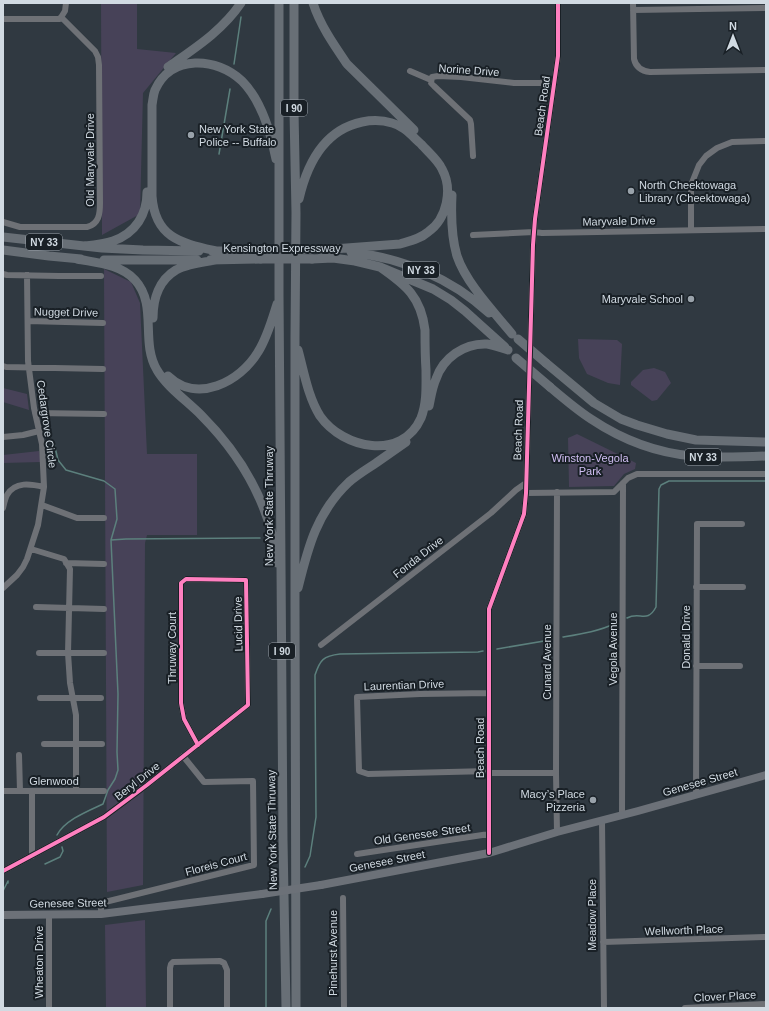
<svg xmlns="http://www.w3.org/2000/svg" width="769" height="1011" font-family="Helvetica,sans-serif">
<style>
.green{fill:#474258}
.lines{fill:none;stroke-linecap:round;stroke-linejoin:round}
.stream{stroke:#5c807d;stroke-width:1.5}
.minor{stroke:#6e7176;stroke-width:6}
.major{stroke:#6c7178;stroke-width:8}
.highway{stroke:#686f76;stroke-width:9}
.major-bridge{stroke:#6c7178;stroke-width:8}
.highway-bridge{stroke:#686f76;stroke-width:9}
.cycleway-casing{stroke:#192026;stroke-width:6}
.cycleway{stroke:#ff80c0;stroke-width:4}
.poi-dot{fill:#99a2aa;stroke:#192026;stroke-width:1.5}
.labels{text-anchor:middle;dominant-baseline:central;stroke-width:4;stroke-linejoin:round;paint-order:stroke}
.shield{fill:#192026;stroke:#9aa2aa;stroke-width:1}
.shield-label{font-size:10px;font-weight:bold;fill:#d1dae2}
.street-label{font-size:11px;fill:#d1dae2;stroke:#192026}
.poi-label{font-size:11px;fill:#d1dae2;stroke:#192026;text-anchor:start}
.park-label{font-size:11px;fill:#d0bef2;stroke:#192026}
</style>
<rect width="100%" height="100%" fill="#303941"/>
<!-- green -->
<path class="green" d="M101,3h36v46l39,4 -33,40 -3,121 -38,21z
M104,269l27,13 9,21 7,151h50v81h-50l-2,8 -2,342 -36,7z
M578,339l39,1 5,4 -2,41 -12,-2 -21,-9 -8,-16z
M654,368l11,4 6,11 -14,17 -5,1 -21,-16v-3l12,-12z
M3,388l24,6 2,16 -26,-8z
M577,434l59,29 -1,6 -11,5 -10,12 -45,1 -1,-49z
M39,451l2,11 -38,1v-8z
M145,920l1,88h-40l-1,-83z"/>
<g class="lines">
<!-- stream -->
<path class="stream" d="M234,64l7,-47
M219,154l11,-65
M54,443l4,17 8,10 38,11 11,8 2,30 -6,21 7,154 -1,58 1,18 -3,9 -7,11 -5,14c-15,7 -38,16 -46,31
M111,540l15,-1 134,-1
M627,618c13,-7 20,6 29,-11l3,-118 2,-4 8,-4h97
M563,637c18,-3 37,-6 53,-14
M497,649l53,-9
M45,864l15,-7 3,-6 -1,-4
M305,867l5,-11 6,-39 -1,-142c5,-15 8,-19 25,-21l138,-2 5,-1
M3,907v-16l5,-10v2
M266,1008v-87l5,-12"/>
<!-- minor -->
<path class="minor" d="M633,3l1,56c2,9 8,12 16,13l116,-2
M633,10l133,-2
M3,19h57l5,-8 1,-8
M410,71l21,9
M473,156l-2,-32 -1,-4 -36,-34 -3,-3 1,-6 6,-1 23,1 53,6h40
M3,222l17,5h67c12,-3 13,-13 13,-24l-1,-138 -1,-8 -3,-6 -34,-34
M691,230v-45l8,-20 7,-9 11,-8 15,-6 34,-1
M473,235l61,-3 8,1 224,-4
M3,274l4,1 52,1h42
M28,321l75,2
M3,366l3,1 97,2
M35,413l69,1
M3,437l20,-2 16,-4
M557,492l-1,281 1,59
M526,493l88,-1 14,-14 9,-4h129
M42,505l35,13h27
M3,508c1,-4 2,-9 4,-13 8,-14 24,-11 37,-8
M31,549l33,10 6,10 -2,84 2,30 6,32v76
M66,563l38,1
M696,587h47
M3,588l14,-13 6,-8 4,-8 11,-34 6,-38 -2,-43 -8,-36 -6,-47 -1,-86
M36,607l68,2
M321,645l170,-132 25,-23 10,-7
M39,653h65
M696,666h44
M40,698h61
M44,744h58
M19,755l1,36
M489,771l-121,3 -9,-3 -2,-74 63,-3 69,-1
M489,773h67
M3,791h101
M32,791v65
M696,795l1,-271h45
M622,815l1,-332
M602,821l2,187
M489,853v-244l35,-95 2,-21 7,-248 2,-26 23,-163v-53
M357,854l132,-20
M3,871l101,-54 43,-32 101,-80 -2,-125 -60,-1 -5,4v120l3,16 14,26
M343,898l1,110
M101,914v-7l4,-5 149,-37 -1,-84 -49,1 -21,-26
M603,942l163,-5
M49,1008v-93
M170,1008v-40l1,-4 2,-2 47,-1 4,2 3,7v38
M685,1008l81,-4"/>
<!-- major -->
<path class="major" d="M321,885l168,-32 68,-21 81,-21 128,-36
M3,915l98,-1 161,-20"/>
<!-- highway -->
<path class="highway" d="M279,3v291l4,546 3,168
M294,3v108l2,102 -1,124v266l1,405
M313,3c7,22 21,42 34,61l67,66
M168,67c27,-19 54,-36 73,-64
M452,195c-1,21 -1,41 5,61 9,27 37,56 55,78
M299,199c8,-35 25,-69 63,-77 10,-2 20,-2 30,1 12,3 20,13 29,21 7,8 17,16 21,25 11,20 5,50 -14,63 -8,7 -18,9 -28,12l-80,6
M3,237l99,11 41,2 56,1
M85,246c10,-1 20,-2 28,-5 23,-8 34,-27 34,-49
M3,250l46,6 32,3
M212,251h49
M216,251c-35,-8 -61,-13 -64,-55v-91c1,-5 1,-10 3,-15 16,-36 62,-33 87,-9 19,19 29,53 34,78
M351,252c51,6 100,26 138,61
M77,259c20,4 43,5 58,21 23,25 5,62 22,90 9,16 30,31 44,45 33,33 57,69 70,115 3,10 4,22 6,33
M312,259l21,-1 22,3 25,6 53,22 18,11 14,11 40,36
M104,260h93
M210,260l51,-1
M153,318c0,-19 6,-38 23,-48 11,-6 28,-8 40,-10
M298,350c6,22 10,47 22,66 23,33 82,45 101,2 6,-15 5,-32 5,-48 -1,-14 -1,-27 -1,-40 -4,-33 -19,-45 -45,-63
M546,363l48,40 27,16 16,6 30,9 29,6 70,2
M168,376c29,28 72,6 90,-24 9,-14 14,-32 19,-48
M550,387c13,11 27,23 41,32 30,20 66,34 102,37 24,2 49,1 73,0
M429,406c2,-9 3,-18 7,-27 7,-21 28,-36 51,-35 7,1 14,4 21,6
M298,588c10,-41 19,-76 51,-106 8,-7 18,-13 27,-19 10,-7 20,-14 30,-21"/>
<!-- major-bridge -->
<path class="major-bridge" d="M262,894l59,-9"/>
<!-- highway-bridge -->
<path class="highway-bridge" d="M261,251l51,-1
M261,259h51
M518,339l28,24
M516,358l34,29"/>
<!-- cycleway casing -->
<g class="cycleway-casing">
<path id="cycleway" d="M489,853v-244l35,-95 2,-21 7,-248 2,-26 23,-163v-53
M3,871l101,-54 43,-32 101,-80 -2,-125 -60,-1 -5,4v120l3,16 14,26"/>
</g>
<!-- cycleway -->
<use href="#cycleway" class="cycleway"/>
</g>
<!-- markers -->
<g class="poi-dot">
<circle cx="191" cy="135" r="4"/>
<circle cx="631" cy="191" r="4"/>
<circle cx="691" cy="299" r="4"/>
<circle cx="593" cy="800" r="4"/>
</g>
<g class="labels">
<!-- shield labels -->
<g class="shield">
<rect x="281" y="100" width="26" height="16" rx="3"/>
<rect x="26" y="234" width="36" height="16" rx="3"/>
<rect x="403" y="262" width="36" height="16" rx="3"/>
<rect x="685" y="449" width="36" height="16" rx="3"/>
<rect x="269" y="643" width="26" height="16" rx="3"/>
</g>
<g class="shield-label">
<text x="294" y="108">I 90</text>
<text x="44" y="242">NY 33</text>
<text x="421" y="270">NY 33</text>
<text x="703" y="457">NY 33</text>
<text x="282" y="651">I 90</text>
</g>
<!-- street labels -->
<g class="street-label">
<text transform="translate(469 70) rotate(4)">Norine Drive</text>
<text transform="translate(542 106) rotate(-82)">Beach Road</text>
<text transform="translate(90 160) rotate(-90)">Old Maryvale Drive</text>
<text transform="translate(619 221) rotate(-1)">Maryvale Drive</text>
<text x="282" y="248">Kensington Expressway</text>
<text transform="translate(66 312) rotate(1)">Nugget Drive</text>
<text transform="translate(47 424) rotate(82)">Cedargrove Circle</text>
<text transform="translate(518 430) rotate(-88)">Beach Road</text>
<text transform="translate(269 506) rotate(-90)">New York State Thruway</text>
<text transform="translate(418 557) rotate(-38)">Fonda Drive</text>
<text transform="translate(238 624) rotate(-91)">Lucid Drive</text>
<text transform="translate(686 637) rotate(-90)">Donald Drive</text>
<text transform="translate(172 648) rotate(-90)">Thruway Court</text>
<text transform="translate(613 649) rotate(-90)">Vegola Avenue</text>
<text transform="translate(547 662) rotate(-90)">Cunard Avenue</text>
<text transform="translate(404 685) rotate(-2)">Laurentian Drive</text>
<text transform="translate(480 748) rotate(-90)">Beach Road</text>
<text x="54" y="781">Glenwood</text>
<text transform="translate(137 781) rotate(-38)">Beryl Drive</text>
<text transform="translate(700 782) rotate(-16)">Genesee Street</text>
<text transform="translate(272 830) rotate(-91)">New York State Thruway</text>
<text transform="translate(422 834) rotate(-8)">Old Genesee Street</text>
<text transform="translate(387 861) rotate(-11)">Genesee Street</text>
<text transform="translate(216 864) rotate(-15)">Floreis Court</text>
<text transform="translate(68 903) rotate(-1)">Genesee Street</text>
<text transform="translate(592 915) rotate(-90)">Meadow Place</text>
<text transform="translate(684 930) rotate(-2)">Wellworth Place</text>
<text transform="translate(333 953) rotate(-90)">Pinehurst Avenue</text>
<text transform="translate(39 962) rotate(-90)">Wheaton Drive</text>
<text transform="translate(725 996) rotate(-3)">Clover Place</text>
</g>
<!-- poi labels -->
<g class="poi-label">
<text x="199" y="129">New York State<tspan x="199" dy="13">Police -- Buffalo</tspan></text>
<text x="639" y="185">North Cheektowaga<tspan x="639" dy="13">Library (Cheektowaga)</tspan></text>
<text x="683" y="299" text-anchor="end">Maryvale School</text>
<text x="585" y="794" text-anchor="end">Macy’s Place<tspan x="585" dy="13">Pizzeria</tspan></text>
</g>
<!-- park labels -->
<g class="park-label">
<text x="590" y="458">Winston-Vegola<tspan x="590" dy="13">Park</tspan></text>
</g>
</g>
<!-- border -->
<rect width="769" height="1011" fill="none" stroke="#d1dae2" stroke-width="8"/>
<!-- north arrow -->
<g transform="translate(733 36)" stroke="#192026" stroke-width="3" paint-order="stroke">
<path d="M0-3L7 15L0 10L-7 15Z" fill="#d1dae2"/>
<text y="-6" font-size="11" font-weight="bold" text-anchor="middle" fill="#d1dae2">N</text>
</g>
</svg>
